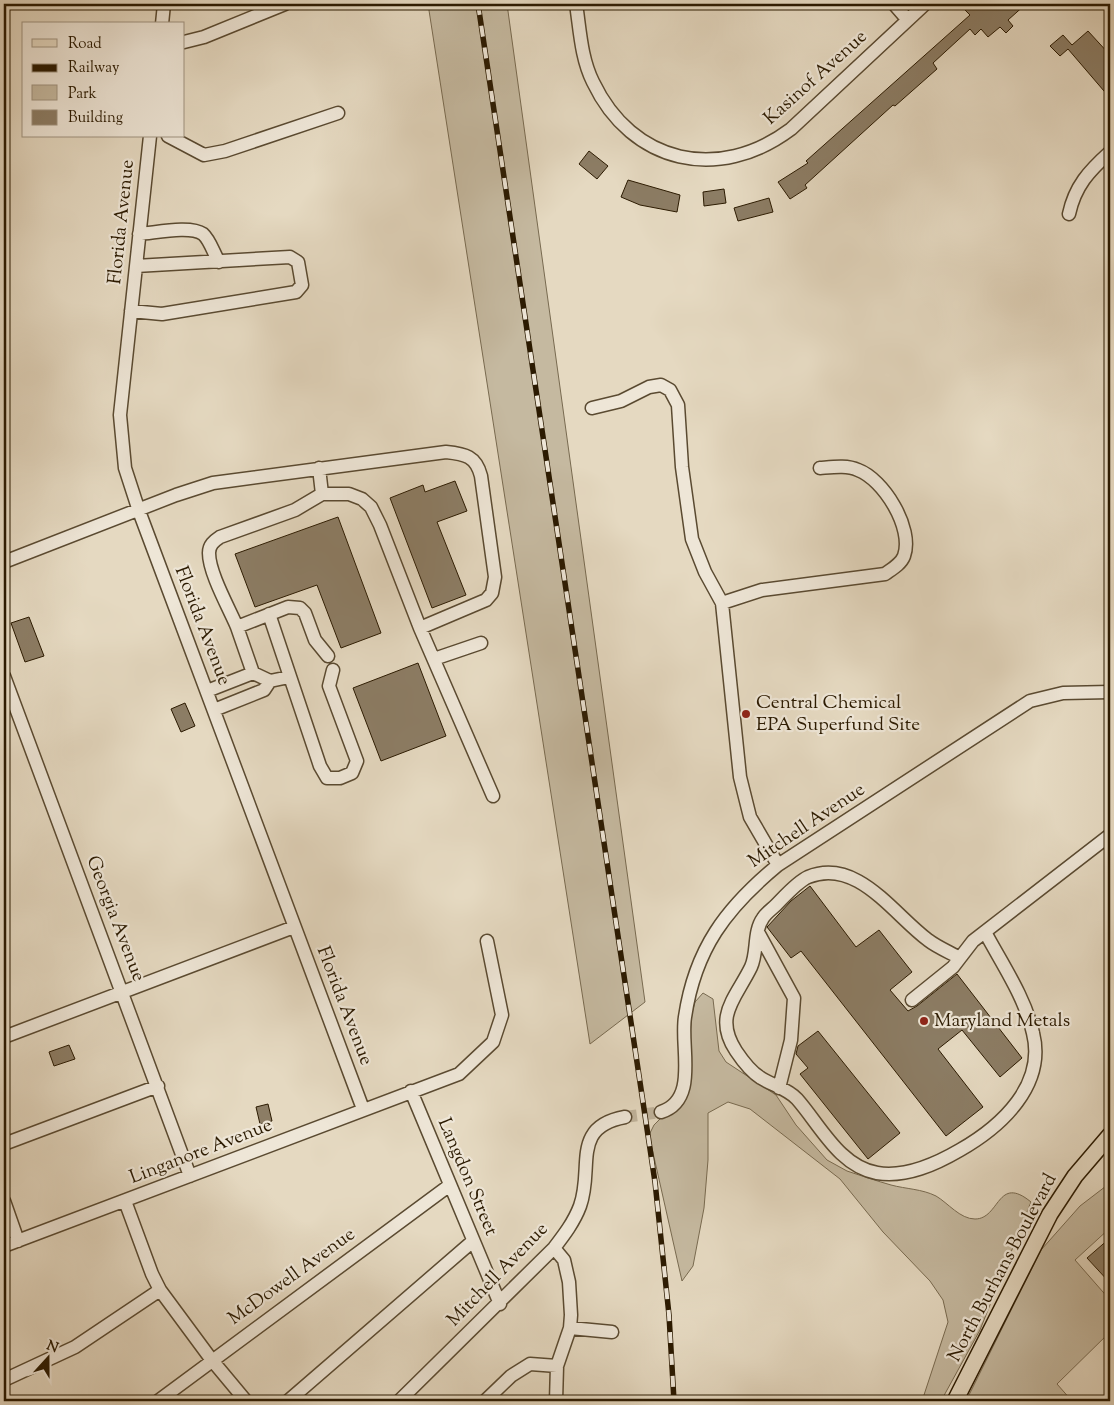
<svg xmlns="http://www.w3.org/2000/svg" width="1114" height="1405" font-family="'Sorts Mill Goudy',serif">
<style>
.green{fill:#c5b9a0;stroke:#786a50}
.building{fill:#8c7d65;stroke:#2b1a01}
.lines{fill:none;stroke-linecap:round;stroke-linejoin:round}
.minor-tunnel{stroke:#c0b39b;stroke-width:12;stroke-dasharray:12 6;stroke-linecap:butt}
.minor-casing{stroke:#5a4a31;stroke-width:15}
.major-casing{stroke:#2b1a01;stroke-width:18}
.minor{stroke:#eee6d7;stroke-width:12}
.major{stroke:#e5d9c1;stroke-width:15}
.rail-casing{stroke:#2b1a01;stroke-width:5.5}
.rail{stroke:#eee6d7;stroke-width:4;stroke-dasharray:11;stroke-linecap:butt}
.poi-dot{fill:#8f2418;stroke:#eee6d7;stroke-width:2}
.labels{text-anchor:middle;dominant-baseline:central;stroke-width:4.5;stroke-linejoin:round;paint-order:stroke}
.street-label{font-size:19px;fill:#2b1a01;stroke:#eee6d7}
.poi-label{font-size:19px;fill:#2b1a01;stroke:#eee6d7;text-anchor:start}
</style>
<rect width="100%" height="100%" fill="#e5d9c1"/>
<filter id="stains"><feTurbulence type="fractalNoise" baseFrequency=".004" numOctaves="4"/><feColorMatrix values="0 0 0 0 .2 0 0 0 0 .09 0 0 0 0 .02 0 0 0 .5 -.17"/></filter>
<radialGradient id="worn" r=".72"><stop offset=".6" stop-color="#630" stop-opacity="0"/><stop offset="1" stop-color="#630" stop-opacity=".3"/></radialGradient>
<!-- green -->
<path class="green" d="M428,4h79l138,998 -55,42z
M703,993l10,6 6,52 7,11 50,33 20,30 31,35 20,11c15,5 30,10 44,14 15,4 31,4 45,11 12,7 24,23 39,23 25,0 22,-45 56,-17l-51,128 -39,71h-19l26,-79 -5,-22 -13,-19 -47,-49 -43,-53 -90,-70 -22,-7 -20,11v47l-4,48 -11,58 -11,15 -33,-146 5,-10 31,-31 7,-81 3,-11z
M1110,1183v45l-35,32 35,40v32l-53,52 15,17h-106l75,-151 39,-44z"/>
<!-- building -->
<path class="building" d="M959,4h67l-18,16 5,6 -7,7 -6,-6 -12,10 -7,-8 -6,6 -5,-6 -37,34 4,6 -42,37 -2,-1 -88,80 2,3 -17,11 -12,-17 30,-19 -2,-2 164,-146z
M1088,31l22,24v43l-42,-49 -8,7 -10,-10 13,-11 9,10z
M589,151l19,15 -11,13 -18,-15z
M628,180l52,15 -3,17 -37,-7 -19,-8z
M724,189l2,14 -22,3 -1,-14z
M769,198l4,14 -35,9 -4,-13z
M455,481l12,30 -30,11 29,73 -34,13 -42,-110 33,-13 2,7z
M338,517l43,116 -40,15 -24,-63 -62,22 -20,-53z
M29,617l15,39 -19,6 -14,-39z
M418,663l28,73 -65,25 -28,-73z
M185,703l10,23 -14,6 -10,-23z
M810,886l46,61 23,-17 33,42 -22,18 18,21 9,-5 40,-32 65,84 -22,19 -38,-47 -24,19 45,58 -37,29 -145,-185 -10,7 -24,-31 24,-26z
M818,1031l82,102 -32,26 -68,-85 8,-6 -12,-14 2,-8z
M69,1045l6,14 -21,7 -5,-14z
M268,1104l4,17 -12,3 -4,-17z
M1110,1238v45l-23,-25z"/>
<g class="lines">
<!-- minor-tunnel -->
<path class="minor-tunnel" d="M625,1117l36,-5"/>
<!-- minor casing -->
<g class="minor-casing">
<path id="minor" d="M576,4c4,26 5,54 17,78 39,82 126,101 198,47l134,-125
M894,4l13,15
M162,24l2,-20
M184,42l20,-5 81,-33
M150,136l-30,279 5,53 14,43 224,598
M168,136l36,19 21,-4 113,-38
M1069,214c6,-28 20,-43 41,-62
M139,234c16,-1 51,-9 64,0 7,6 11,20 16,28
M131,311l31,3 134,-22 6,-7 -4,-23 -8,-5 -154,9
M592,408l29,-7 28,-14 12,-2 9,5 8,15 4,62 10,72 13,33 17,31
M319,468l3,26
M4,562l172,-67 37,-12 233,-31c19,2 30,4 35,24l14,101 -3,16 -6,7 -66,28
M269,614l51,152 7,12h13l12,-5 5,-12 -28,-75 4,-16
M237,627c-8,-19 -28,-54 -28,-74 0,-8 5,-12 11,-16l75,-27 27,-16h27l13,5 9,8 9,18 40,103 73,168
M434,659l47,-16
M253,673l-16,-46 51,-20 12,1 5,5 10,27 13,16
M4,676l186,500
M207,691l46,-18 17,8 19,-4
M214,710l50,-20 6,-9
M778,865l-28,-48 -10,-40 -18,-174 40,-13 123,-16c7,-5 16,-10 19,-18 10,-28 -21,-77 -46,-86 -11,-5 -25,-3 -38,-2
M758,932l36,66 -3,42 -12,48
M960,958c-11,-6 -23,-11 -32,-18 -35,-26 -71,-83 -120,-63 -11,5 -23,19 -32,28 -4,4 -10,8 -13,13 -10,14 -5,34 -12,49 -15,31 -38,49 -15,84 6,9 15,21 25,27 11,7 27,11 36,21 23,26 42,67 80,74 29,5 59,-9 83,-23 42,-24 86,-65 73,-117 -8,-36 -31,-69 -48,-101
M912,1000l41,-33 20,-26 137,-106
M4,1037l290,-110
M411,1091l89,213
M661,1112c38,-12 19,-65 24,-95 10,-68 41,-109 93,-152l252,-164 33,-8 47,-1
M4,1144l154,-58
M4,1201l14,40
M125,1201l27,73 8,16 51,69 35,42
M4,1246l455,-172 34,-32 9,-27 -15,-74
M554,1248l10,12 5,22 2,33 -1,13 -13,38 -1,35
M570,1328l42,4
M4,1380l71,-33 85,-57
M158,1401l292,-216
M288,1401l185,-160
M399,1401l155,-153c10,-13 20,-26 26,-42 14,-38 -10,-79 45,-89
M485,1401l26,-25 19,-12 27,2"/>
</g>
<!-- major casing -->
<g class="major-casing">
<path id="major" d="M955,1401l95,-187 25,-38 35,-41"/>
</g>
<!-- minor -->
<use href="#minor" class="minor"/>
<!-- major -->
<use href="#major" class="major"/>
<!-- rail casing -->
<g class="rail-casing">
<path id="rail" d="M478,4l177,1178 14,133 5,86"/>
</g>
<!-- rail -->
<use href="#rail" class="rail"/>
</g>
<!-- markers -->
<g class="poi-dot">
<circle cx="746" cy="714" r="5"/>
<circle cx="924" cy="1021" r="5"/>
</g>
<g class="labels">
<!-- street labels -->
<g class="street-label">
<text transform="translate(816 78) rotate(-42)">Kasinof Avenue</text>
<text transform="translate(122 222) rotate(-84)">Florida Avenue</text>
<text transform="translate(202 626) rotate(69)">Florida Avenue</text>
<text transform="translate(807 826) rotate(-34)">Mitchell Avenue</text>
<text transform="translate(115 919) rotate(69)">Georgia Avenue</text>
<text transform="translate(344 1006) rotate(69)">Florida Avenue</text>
<text transform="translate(201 1152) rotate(-21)">Linganore Avenue</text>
<text transform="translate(467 1177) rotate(67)">Langdon Street</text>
<text transform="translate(1003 1268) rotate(-62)">North Burhans Boulevard</text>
<text transform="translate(498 1275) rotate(-46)">Mitchell Avenue</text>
<text transform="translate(292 1277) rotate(-36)">McDowell Avenue</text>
</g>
<!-- poi labels -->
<g class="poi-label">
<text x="756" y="703">Central Chemical<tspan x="756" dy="22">EPA Superfund Site</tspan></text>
<text x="934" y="1021">Maryland Metals</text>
</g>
</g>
<!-- margin -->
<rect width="1114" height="1405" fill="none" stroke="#e5d9c1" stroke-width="20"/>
<rect x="5" y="5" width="1104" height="1395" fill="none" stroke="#2b1a01" stroke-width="2.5"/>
<rect x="10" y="10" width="1094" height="1385" fill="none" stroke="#2b1a01"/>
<!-- legend -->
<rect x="22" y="22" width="162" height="115" fill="#eee6d7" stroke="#a09481"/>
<rect x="32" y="39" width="25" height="8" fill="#e5d9c1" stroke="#a09481"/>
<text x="68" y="48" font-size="15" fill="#2b1a01">Road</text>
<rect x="32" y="64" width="25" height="8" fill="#2b1a01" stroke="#a09481"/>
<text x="68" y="72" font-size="15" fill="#2b1a01">Railway</text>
<rect x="32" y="85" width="25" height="15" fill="#c5b9a0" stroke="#a09481"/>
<text x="68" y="98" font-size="15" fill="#2b1a01">Park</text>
<rect x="32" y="110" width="25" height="15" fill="#8c7d65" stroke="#a09481"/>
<text x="68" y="122" font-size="15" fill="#2b1a01">Building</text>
<!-- north arrow -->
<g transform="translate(48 1358) rotate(21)" stroke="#eee6d7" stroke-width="4" paint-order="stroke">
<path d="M0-4L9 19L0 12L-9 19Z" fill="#2b1a01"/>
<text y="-8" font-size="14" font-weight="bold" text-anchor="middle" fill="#2b1a01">N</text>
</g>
<rect width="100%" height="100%" filter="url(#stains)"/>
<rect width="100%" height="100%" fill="url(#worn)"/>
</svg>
